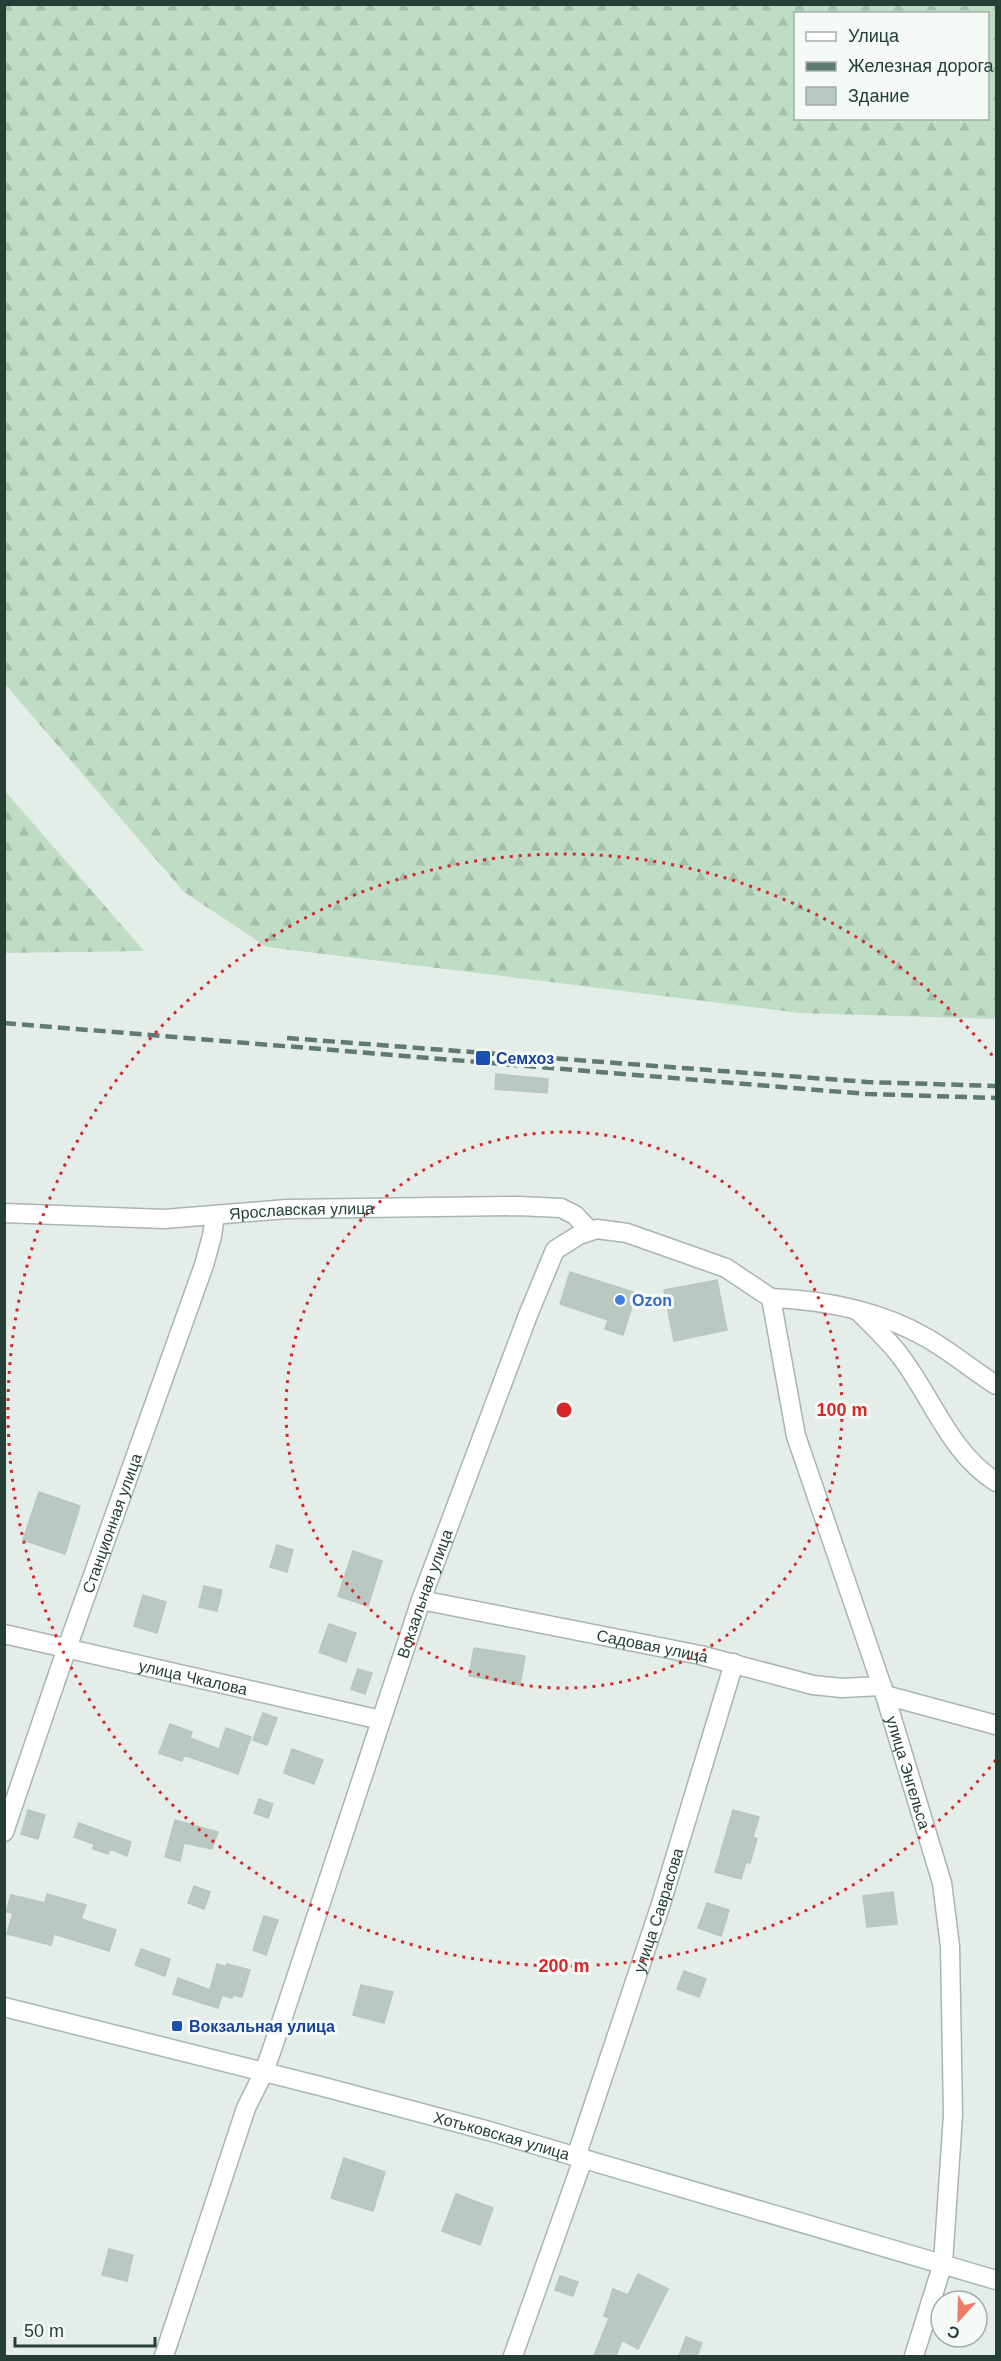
<svg xmlns="http://www.w3.org/2000/svg" width="1001" height="2361" font-family="Helvetica,sans-serif">
<style>
.forest{fill:url(#forest-firs);fill-rule:evenodd}
.building{fill:#bac8c2;stroke:#b7c7bf;stroke-width:1.5}
.lines{fill:none;stroke-linecap:round;stroke-linejoin:round}
.street-casing{stroke:#a8b5b0;stroke-width:21}
.secondary-casing{stroke:#a4b9b0;stroke-width:21}
.street{stroke:#fff;stroke-width:18}
.secondary{stroke:#fff;stroke-width:18}
.rail{stroke:#5f7a71;stroke-width:4.5;stroke-dasharray:12 6;stroke-linecap:butt}
.ring{fill:none;stroke:#d62828;stroke-width:3;stroke-dasharray:3 6}
.transit-dot{fill:#1a4fb4;stroke:#f5faf7;stroke-width:2}
.shop-dot{fill:#3f7fe0;stroke:#f5faf7;stroke-width:2}
.labels{text-anchor:middle;dominant-baseline:central;stroke-width:6;stroke-linejoin:round;paint-order:stroke}
.transit-label{font-size:16px;font-weight:bold;fill:#164399;stroke:#f5faf7;text-anchor:start}
.street-label{font-size:16px;fill:#253f36;stroke:#f5faf7}
.shop-label{font-size:16px;font-weight:bold;fill:#366cbe;stroke:#f5faf7;text-anchor:start}
.centre{fill:#d62828;stroke:#f5faf7;stroke-width:3}
.ring-label{font-size:18px;text-anchor:middle;font-weight:bold;fill:#d62828;stroke:#f5faf7;stroke-width:6;stroke-linejoin:round;paint-order:stroke}
</style>
<defs>
<pattern id="forest-firs" width="22" height="20" patternUnits="userSpaceOnUse" patternTransform="scale(1.5)"><rect width="22" height="20" fill="#bfddc5"/><path d="M5 1l3.5 6h-7zM16 11l3.5 6h-7z" fill="#a4bfaa"/></pattern>
</defs>
<rect width="100%" height="100%" fill="#e5ede9"/>
<!-- forest -->
<path class="forest" d="M4,5h992v1014l-196,-6 -533,-66 -83,-55 -179,-208zM796,14h192v104h-192z
M4,791h1l139,160 -139,2z"/>
<!-- building -->
<path class="building" d="M496,1074l52,5 -1,14 -52,-4z
M570,1272l66,21 -13,42 -18,-6 3,-9 -48,-16z
M717,1280l10,50 -53,11 -10,-51z
M39,1492l41,14 -15,48 -42,-14z
M277,1545l16,5 -6,22 -17,-5z
M353,1551l29,10 -14,45 -30,-10z
M204,1586l18,4 -5,21 -18,-4z
M143,1595l23,7 -9,31 -23,-7z
M329,1624l27,9 -10,29 -27,-10z
M474,1648l51,8 -5,29 -51,-9z
M358,1669l14,4 -7,21 -14,-5z
M263,1713l14,5 -10,27 -14,-5z
M170,1724l22,8 -2,6 29,11 7,-21 25,9 -13,37 -54,-19 -2,6 -23,-8z
M292,1749l31,11 -9,24 -30,-11z
M259,1799l14,5 -5,14 -14,-5z
M28,1810l17,5 -7,24 -17,-5z
M733,1810l26,7 -6,20 4,2 -7,24 -4,-1 -5,17 -26,-7z
M175,1820l43,12 -6,17 -28,-6 -4,18 -15,-4z
M79,1823l52,19 -4,14 -17,-7 -2,5 -15,-5 1,-5 -20,-7z
M194,1886l16,6 -6,17 -16,-6z
M893,1892l4,32 -30,3 -4,-31z
M47,1894l39,11 -5,14 35,11 -7,21 -55,-17 -3,11 -44,-11 6,-21 -7,-1 5,-17 34,8z
M707,1903l22,7 -8,26 -23,-8z
M264,1916l14,4 -12,35 -13,-5z
M141,1949l29,10 -5,17 -30,-11z
M217,1964l9,3 1,-3 23,6 -8,27 -9,-2 -1,3 -10,-3 -4,13 -45,-14 5,-16 32,12z
M684,1971l22,8 -7,18 -22,-8z
M361,1985l32,7 -9,31 -31,-8z
M344,2158l41,14 -12,39 -42,-13z
M456,2194l37,14 -13,37 -38,-14z
M109,2249l24,6 -6,26 -25,-6z
M638,2274l30,15 -30,60 -16,-9 -6,16h-22l15,-38 -5,-2 9,-27 15,6z
M560,2276l18,6 -5,14 -18,-6z
M686,2337l16,6 -5,13h-18z"/>
<g class="lines">
<!-- street casing -->
<g class="street-casing">
<g id="street">
<path id="s1" d="M4,1213l160,6 123,-10 231,-3 43,2 14,7 15,16"/>
<path id="s2" d="M771,1298l25,138 89,259 57,188 8,63 3,169 -10,148 -29,93"/>
<path d="M771,1298c53,2 109,13 156,40 24,14 46,32 69,47"/>
<path d="M859,1312c13,13 27,26 39,41 34,43 50,98 98,129"/>
<path id="s3" d="M421,1600l279,55 113,30 29,3 40,-2"/>
<path id="s4" d="M4,1634l377,86"/>
<path d="M885,1695l111,30"/>
<path id="s5" d="M4,1832l63,-184 137,-383 8,-29 3,-20"/>
<path id="s6" d="M576,2157l84,-250 74,-244"/>
<path id="s7" d="M164,2356l82,-248 18,-36 15,-43 142,-429 107,-285 27,-65 24,-15 18,-6 30,4 99,35 45,30"/>
<path d="M513,2356l70,-197"/>
</g>
</g>
<!-- secondary casing -->
<g class="secondary-casing">
<g id="secondary">
<path id="s8" d="M4,2007l316,79 169,45 507,149"/>
</g>
</g>
<!-- street -->
<use href="#street" class="street"/>
<!-- secondary -->
<use href="#secondary" class="secondary"/>
<!-- rail -->
<path class="rail" d="M4,1023l863,71 129,4
M287,1038l580,44 129,4"/>
</g>
<!-- distance rings -->
<g class="ring">
<circle cx="564" cy="1410" r="278"/>
<path d="M996 1760A556 556 0 1 1 996 1060"/>
</g>
<!-- markers -->
<g class="transit-dot">
<rect x="475" y="1050" width="16" height="16" rx="3"/>
<rect x="171" y="2020" width="12" height="12" rx="3"/>
</g>
<circle class="shop-dot" cx="620" cy="1300" r="6"/>
<g class="labels">
<!-- transit labels -->
<g class="transit-label">
<text x="496" y="1058">Семхоз</text>
<text x="189" y="2026">Вокзальная улица</text>
</g>
<!-- street labels -->
<g class="street-label">
<text stroke="none"><textPath href="#s1" startOffset="298">Ярославская улица</textPath></text>
<text stroke="none"><textPath href="#s5" startOffset="327">Станционная улица</textPath></text>
<text stroke="none"><textPath href="#s7" startOffset="806">Вокзальная улица</textPath></text>
<text stroke="none"><textPath href="#s3" startOffset="236">Садовая улица</textPath></text>
<text stroke="none"><textPath href="#s4" startOffset="194">улица Чкалова</textPath></text>
<text stroke="none"><textPath href="#s2" startOffset="495">улица Энгельса</textPath></text>
<text stroke="none"><textPath href="#s6" startOffset="260">улица Саврасова</textPath></text>
<text stroke="none"><textPath href="#s8" startOffset="514">Хотьковская улица</textPath></text>
</g>
<!-- shop labels -->
<g class="shop-label">
<text x="632" y="1300">Ozon</text>
</g>
</g>
<circle cx="564" cy="1410" r="9" class="centre"/>
<g class="ring-label">
<text x="842" y="1416">100 m</text>
<text x="564" y="1972">200 m</text>
</g>
<!-- border -->
<rect width="1001" height="2361" fill="none" stroke="#253f36" stroke-width="12"/>
<!-- legend -->
<rect x="794" y="12" width="195" height="108" fill="#f5faf7" stroke="#a2afaa" stroke-width="1.5"/>
<rect x="806" y="32" width="30" height="9" fill="#ffffff" stroke="#a2afaa" stroke-width="1.5"/>
<text x="848" y="42" font-size="18" fill="#253f36">Улица</text>
<rect x="806" y="62" width="30" height="9" fill="#5f7a71" stroke="#a2afaa" stroke-width="1.5"/>
<text x="848" y="72" font-size="18" fill="#253f36">Железная дорога</text>
<rect x="806" y="87" width="30" height="18" fill="#bac8c2" stroke="#a2afaa" stroke-width="1.5"/>
<text x="848" y="102" font-size="18" fill="#253f36">Здание</text>
<!-- north arrow -->
<g transform="translate(959 2319) rotate(202)"><circle r="28" fill="#f5faf7" stroke="#a2afaa" stroke-width="1.5"/>
<path d="M0-4.5L10 22L0 15L-10 22Z" fill="#eb7d65"/>
<text y="-9" font-size="16" font-weight="bold" text-anchor="middle" fill="#253f36">С</text>
</g>
<!-- scale -->
<path d="M15 2337v9h140v-9" fill="none" stroke="#253f36" stroke-width="3"/>
<text x="24" y="2337" font-size="18" fill="#253f36" stroke="#f5faf7" stroke-width="4.5" paint-order="stroke">50 m</text>
</svg>
